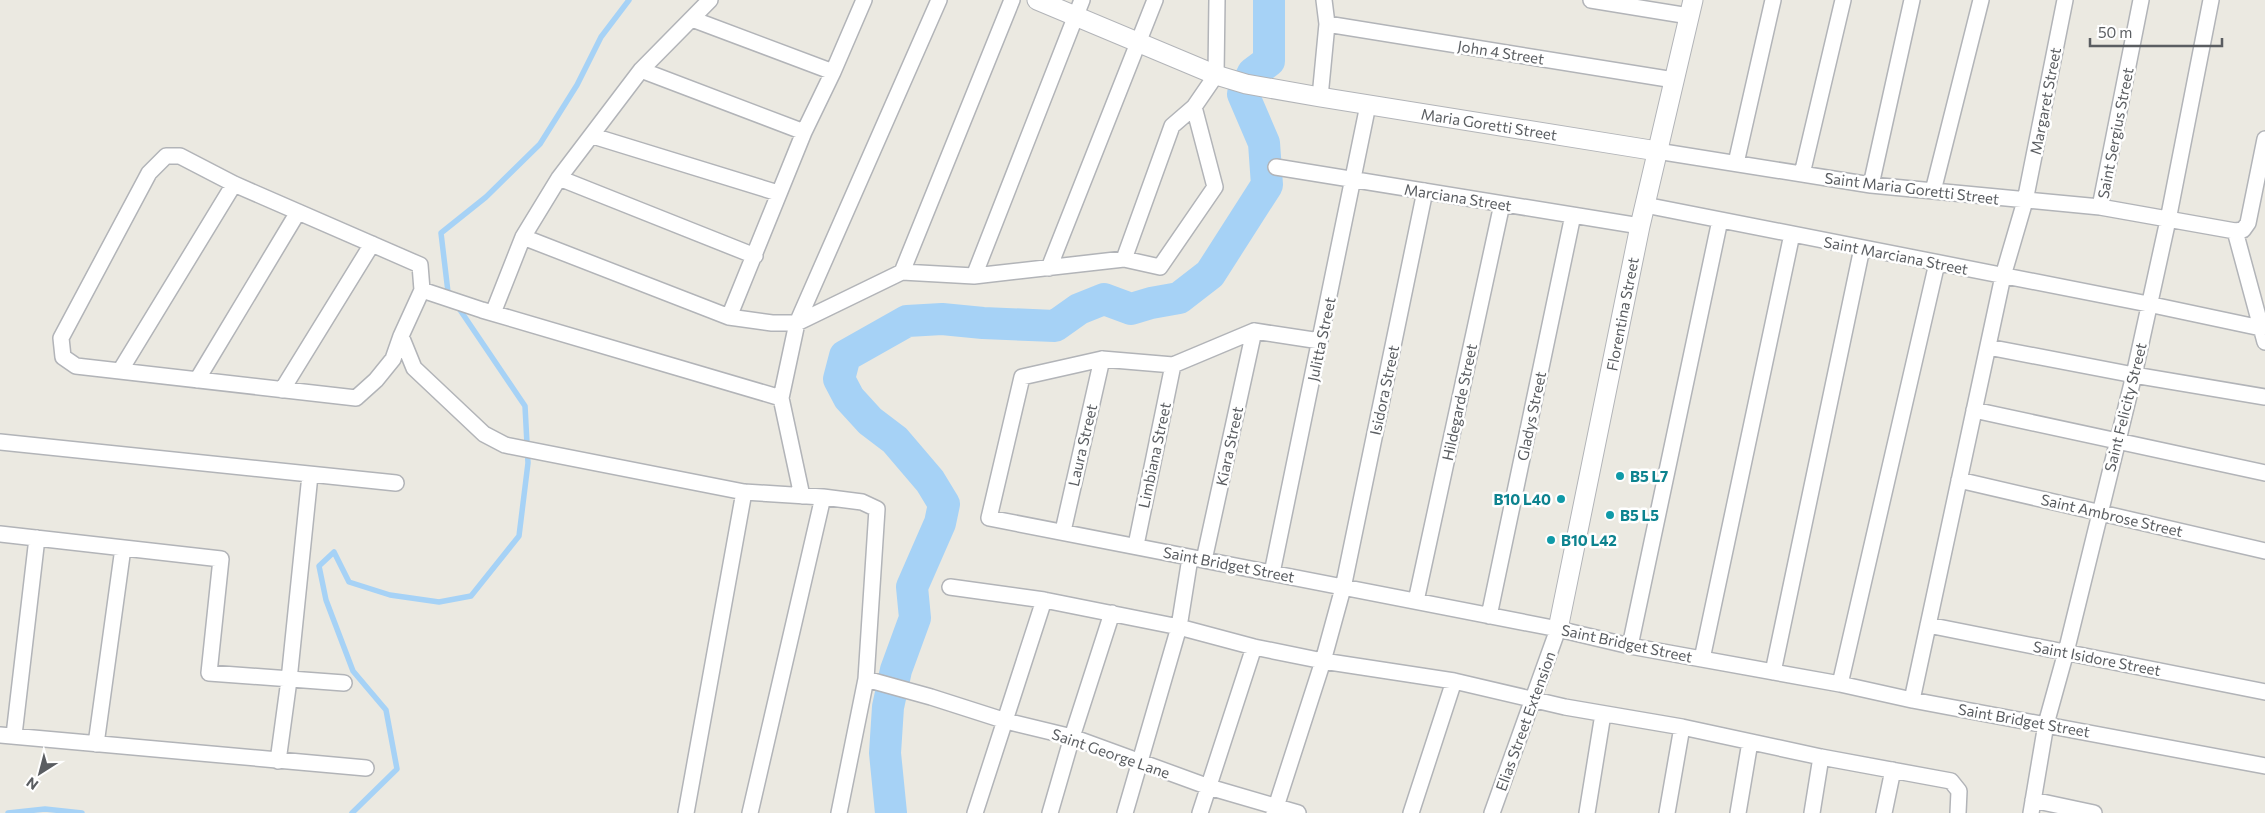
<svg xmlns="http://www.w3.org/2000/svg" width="2265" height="813" font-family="Commissioner,sans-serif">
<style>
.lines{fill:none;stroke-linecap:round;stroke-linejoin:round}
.stream{stroke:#a6d2f6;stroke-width:5.5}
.river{stroke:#a6d2f6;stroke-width:32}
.minor-casing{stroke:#b2b4b8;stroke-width:18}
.tertiary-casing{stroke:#b2b4b8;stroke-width:21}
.minor{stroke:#fff;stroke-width:15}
.tertiary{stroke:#fff;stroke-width:19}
.culture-dot{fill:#0f9aa8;stroke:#fff;stroke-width:2}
.labels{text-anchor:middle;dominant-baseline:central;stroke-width:5;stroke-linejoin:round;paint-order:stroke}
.street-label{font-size:15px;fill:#5a5d61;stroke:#fff}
.culture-label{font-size:15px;font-weight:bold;fill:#0d838f;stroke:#fff;text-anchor:start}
</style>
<rect width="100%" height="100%" fill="#ebe9e1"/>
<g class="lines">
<!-- stream -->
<path class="stream" d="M450,296l-2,-4 -7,-59 45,-36 54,-53 37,-59 24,-48 28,-37
M8,813l37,-4 37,4
M352,813l45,-44 -11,-59 -33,-39 -27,-71 -7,-34 15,-14 15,30 41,13 49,7 32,-6 48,-60 9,-73 -3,-57 -69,-102"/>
<!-- river -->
<path class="river" d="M891,813l-6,-60 3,-46 8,-37 19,-52 -3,-31 28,-64 4,-19 -14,-23 -35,-41 -25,-19 -21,-23 -10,-19 6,-23 62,-35 35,-2 41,4 72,3 24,-17 25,-10 27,10 20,-6 28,-5 31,-24 57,-89 -3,-42 -21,-49 10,-21 16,-12v-61"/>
<!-- minor casing -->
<g class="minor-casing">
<path id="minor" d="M1591,0l98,16
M692,19l141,53
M1327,24l347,56
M641,70l163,62
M1320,97l7,-73 -3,-24
M593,136l185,57
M1657,151l214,34 229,22 135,24 8,-1 5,-7 17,-84
M166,156h14l54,28 186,81 2,25 -21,46 -8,23 -17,21 -20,18 -280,-32 -13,-9 -2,-19 88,-165z
M1736,163l37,-163
M1276,167l364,59
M1802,174l41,-174
M559,178l196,78
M1871,185l41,-185
M1933,191l48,-191
M1645,205l503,99 113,24 4,-2
M2100,207l41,-207
M2235,231l30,111
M523,237l206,80 43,6h25l105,-51 72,4 150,-17 36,8 55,-80 -21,-80
M1124,259l48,-133 22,-19 22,-32 1,-75
M1049,268l106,-268
M902,272l110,-272
M974,276l108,-276
M422,290l60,20 299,88
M493,313l30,-76 36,-59 82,-108 69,-70
M729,317l75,-185 29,-60 31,-72
M401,336l13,32 70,66 21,11 239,47 79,5 39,5 15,7 -11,170 -27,134
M1320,341l-66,-10 -81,34 -71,-6 -80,18 -33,141 569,111 72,17 210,38 72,16 353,66
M1988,347l146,28 131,22
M120,371l114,-187
M197,380l101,-168
M282,390l90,-146
M1974,410l291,63
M0,442l396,41
M1959,480l306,71
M802,496l-21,-98 16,-75 142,-323
M1063,531l39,-172
M0,534l221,25 -12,114 135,10
M1136,545l37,-180
M1204,560l50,-229
M1272,573l96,-468
M950,587l94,13 135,27 75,20 69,14 131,20 111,26 117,20 139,30 130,24 8,10 -1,22
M1416,601l86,-397
M1489,616l84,-401
M1928,625l337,67
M1630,646l90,-426
M1702,659l90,-425
M1773,672l89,-424
M866,679l65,18 75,24 66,16 137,50 89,26
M1840,684l97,-421
M1912,700l91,-424 22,-75 40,-201
M0,735l366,33
M14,735l23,-197
M96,744l27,-196
M278,761l11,-81 21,-205
M2033,800l61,13
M686,813l58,-321
M750,813l73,-316
M975,813l69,-213
M1050,813l22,-76 40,-124
M1125,813l54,-186 11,-69
M1200,813l54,-166
M1274,813l49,-152 20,-73 82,-397
M1411,813l43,-132
M1492,813l66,-184
M1587,813l16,-99
M1667,813l15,-86
M1738,813l12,-71
M1812,813l9,-56
M1884,813l9,-43
M2031,813l15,-89 20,-72 68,-277 34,-155 43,-220"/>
</g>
<!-- tertiary casing -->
<g class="tertiary-casing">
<path id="tertiary" d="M1037,0l179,75 30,9 74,13 337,54
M1558,629l82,-403 53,-226"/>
</g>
<!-- minor -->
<use href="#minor" class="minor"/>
<!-- tertiary -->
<use href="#tertiary" class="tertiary"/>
</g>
<!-- markers -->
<g class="culture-dot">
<circle cx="1620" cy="476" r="5"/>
<circle cx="1561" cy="499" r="5"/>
<circle cx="1610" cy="515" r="5"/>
<circle cx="1551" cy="540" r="5"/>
</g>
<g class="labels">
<!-- street labels -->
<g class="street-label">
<text transform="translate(1501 52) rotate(9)">John 4 Street</text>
<text transform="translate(2045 101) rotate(-79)">Margaret Street</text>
<text transform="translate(1489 124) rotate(9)">Maria Goretti Street</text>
<text transform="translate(2115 133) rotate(-79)">Saint Sergius Street</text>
<text transform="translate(1912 188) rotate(7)">Saint Maria Goretti Street</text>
<text transform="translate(1458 197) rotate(9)">Marciana Street</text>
<text transform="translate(1896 255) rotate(11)">Saint Marciana Street</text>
<text transform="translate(1622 314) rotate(-79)">Florentina Street</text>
<text transform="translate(1321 339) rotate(-78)">Julitta Street</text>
<text transform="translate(1384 390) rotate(-78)">Isidora Street</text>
<text transform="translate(1459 402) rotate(-78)">Hildegarde Street</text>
<text transform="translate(2125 407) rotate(-76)">Saint Felicity Street</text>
<text transform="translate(1531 416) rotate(-78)">Gladys Street</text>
<text transform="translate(1082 445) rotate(-77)">Laura Street</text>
<text transform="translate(1229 446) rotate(-78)">Kiara Street</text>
<text transform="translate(1154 455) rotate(-78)">Limbiana Street</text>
<text transform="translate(2112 515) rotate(13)">Saint Ambrose Street</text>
<text transform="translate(1229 564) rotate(11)">Saint Bridget Street</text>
<text transform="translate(1627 643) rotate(12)">Saint Bridget Street</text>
<text transform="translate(2097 658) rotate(11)">Saint Isidore Street</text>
<text transform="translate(2024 720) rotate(10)">Saint Bridget Street</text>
<text transform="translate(1525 721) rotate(-70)">Elias Street Extension</text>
<text transform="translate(1111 753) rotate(19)">Saint George Lane</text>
</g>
<!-- culture labels -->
<g class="culture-label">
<text x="1630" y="476">B5 L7</text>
<text x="1551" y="499" text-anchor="end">B10 L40</text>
<text x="1620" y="515">B5 L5</text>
<text x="1561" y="540">B10 L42</text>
</g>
</g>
<!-- north arrow -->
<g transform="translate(40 773) rotate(216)" stroke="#ffffff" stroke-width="4" paint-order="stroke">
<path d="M0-4L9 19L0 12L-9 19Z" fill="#5a5d61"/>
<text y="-8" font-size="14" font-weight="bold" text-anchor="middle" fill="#5a5d61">N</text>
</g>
<!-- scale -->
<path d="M2090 38v8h132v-8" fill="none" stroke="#5a5d61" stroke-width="2.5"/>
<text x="2098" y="38" font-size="15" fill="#5a5d61" stroke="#ffffff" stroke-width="4" paint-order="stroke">50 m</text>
</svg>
